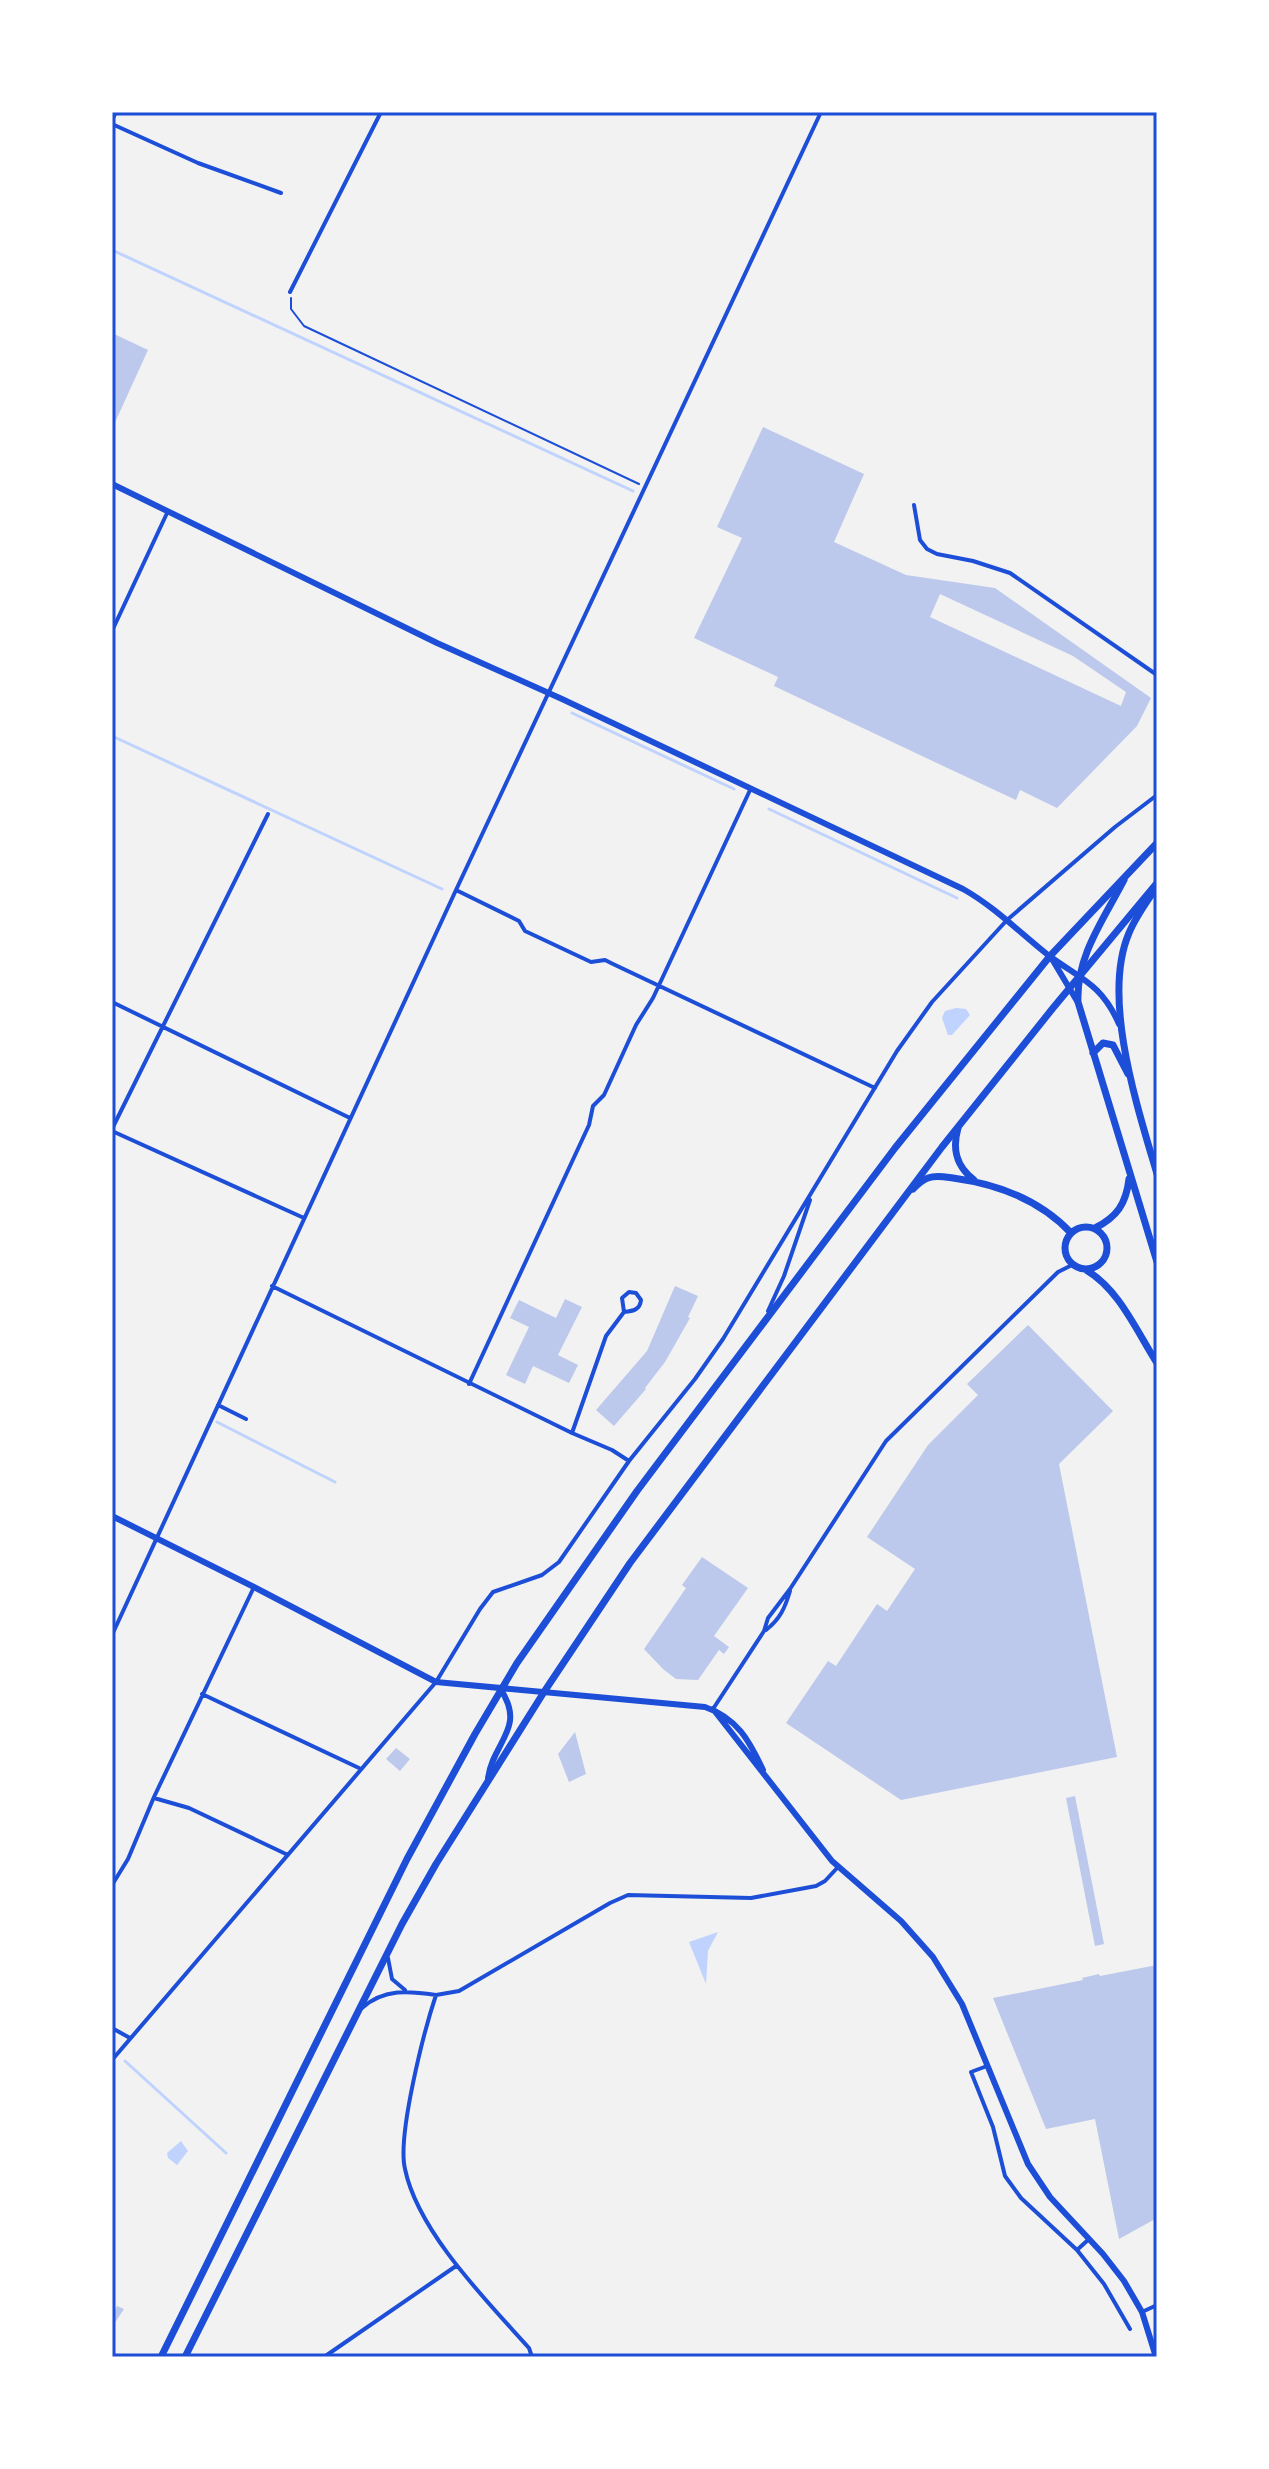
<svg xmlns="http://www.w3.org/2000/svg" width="1269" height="2469" font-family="Ubuntu,sans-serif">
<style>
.water{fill:#bfd3fe}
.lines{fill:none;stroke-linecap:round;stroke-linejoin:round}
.stream{stroke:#bfd3fe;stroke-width:3}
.building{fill:#bdc9ec;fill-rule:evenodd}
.path{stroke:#1d4ed8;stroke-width:2}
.minor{stroke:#1d4ed8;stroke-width:4}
.tertiary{stroke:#1d4ed8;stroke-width:6}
.primary{stroke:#1d4ed8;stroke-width:7}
.trunk{stroke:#1d4ed8;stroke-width:7}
.neatline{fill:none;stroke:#1d4ed8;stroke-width:3}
</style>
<rect width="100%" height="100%" fill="#f2f2f2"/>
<!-- water -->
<path class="water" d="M956,1008l10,1 4,6 -18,20h-4l-6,-17 3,-7z
M718,1932l-10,19 -2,33 -17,-42z
M181,2141l7,10 -11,14 -9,-7 -1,-5z"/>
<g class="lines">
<!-- stream -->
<path class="stream" d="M112,250l521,241
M572,713l162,76
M112,736l330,153
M769,809l188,89
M217,1422l118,60
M125,2061l101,92"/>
</g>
<!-- building -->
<path class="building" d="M112,333l36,17 -36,79z
M763,427l101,47 -30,68 72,33 89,13 156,110 -14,28 -80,82 -37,-18 -4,10 -75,-35 -167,-79 4,-9 -84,-39 48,-100 -25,-11zM940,594l133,62 53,36 -5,14 -191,-89z
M675,1286l23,10 -10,21 2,1 -25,44 -20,26 1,1 -32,37 -18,-16 51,-59z
M565,1299l17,8 -24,48 20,10 -9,18 -36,-17 -8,18 -19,-9 23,-48 -19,-9 9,-18 37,18z
M1028,1325l85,86 -54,53 58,293 -216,43 -115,-77 42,-62 8,5 41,-62 10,7 28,-42 -48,-32 61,-92 50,-50 -11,-11z
M702,1557l46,31 -34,48 15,11 -5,7 -5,-4 -21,30 -22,-1 -13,-10 -19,-20 42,-61 -4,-3z
M575,1732l11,42 -17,8 -11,-28z
M396,1748l14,11 -10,12 -14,-12z
M1075,1796l29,148 -9,2 -29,-148z
M1157,1965v253l-38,21 -24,-120 -49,10 -53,-131 90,-18 -1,-2 17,-4 1,2z
M117,2306l7,3 -12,18v-18l3,1z"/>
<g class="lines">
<!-- path -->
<path class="path" d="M291,298v11l13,17 335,158"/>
<!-- minor -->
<path class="minor" d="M112,120l4,-8
M112,124l86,39 83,30
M290,292l91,-180
M914,505l6,35 7,9 10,5 36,7 37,12 147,102
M112,631l56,-120
M456,890l63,31 6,10 66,31 14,-2 8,4 262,124
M112,1002l238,116
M112,1129l156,-315
M112,1131l192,87
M272,1286l300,147 40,17 17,11
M768,1311l16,-35 26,-76
M469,1384l120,-259 4,-19 11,-11 32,-70 17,-27 98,-210
M218,1405l28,14
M572,1433l34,-97 18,-24 -2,-14 7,-6 7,1 5,7c-1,10 -8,11 -17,12
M766,1630c14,-11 19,-22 24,-39
M112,1635l344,-745 365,-778
M202,1694l157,74
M713,1709l51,-78 4,-13 22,-29 96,-148 172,-169 14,-7
M154,1798l35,10 99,47
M112,1885l16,-26 26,-62 100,-210
M388,1958l4,21 13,11
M436,1995l23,-4 151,-88 18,-8 123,3 65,-12 9,-5 13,-14
M362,2008c22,-20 48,-17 74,-13 -12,36 -39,141 -31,174 13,63 82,132 124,179l3,9
M112,2028l18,10
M112,2060l324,-378 44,-73 13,-17 49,-17 17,-13 70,-101 66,-82 28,-40 174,-288 35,-49 75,-82 108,-93 42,-32
M987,2066l-16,6 22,55 12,49 16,22 56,52 27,34 26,45
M1077,2250l12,-11
M1142,2312l15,-7
M324,2357l132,-91"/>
<!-- tertiary -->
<path class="tertiary" d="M112,484l325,159 125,56 401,190c32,18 57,44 85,66 32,24 53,28 71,69
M1052,959l25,42
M112,1516l142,71 182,95 269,25c32,11 44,33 58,63
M713,1709l119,152 69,60 32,36 29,47 66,160 22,33 53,57 21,27 18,31 14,45
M488,1778c5,-36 38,-50 13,-88"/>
<!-- primary -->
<path class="primary" d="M1124,880c-20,39 -48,76 -46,122l79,260
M1154,891c-9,13 -19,27 -25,42 -28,65 9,176 28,241
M1093,1053l10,-10 10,2 15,29
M958,1128c-6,21 -2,38 16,52
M913,1189c5,-5 9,-9 15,-11 8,-3 17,-1 25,0 44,6 87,22 118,55
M1065 1248a21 21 0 1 1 42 0a21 21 0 1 1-42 0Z
M1095,1228c22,-11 31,-24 34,-49
M1086,1270c33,19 51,62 71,93"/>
<!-- trunk -->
<path class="trunk" d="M161,2357l246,-498 68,-125 42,-71 120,-172 258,-343 155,-192 107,-113
M185,2357l217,-433 34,-60 108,-172 86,-129 312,-416 111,-139 104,-125"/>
</g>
<!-- border -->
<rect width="1269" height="2469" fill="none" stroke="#ffffff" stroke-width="228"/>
<rect x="114" y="114" width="1041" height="2241" class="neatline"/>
</svg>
